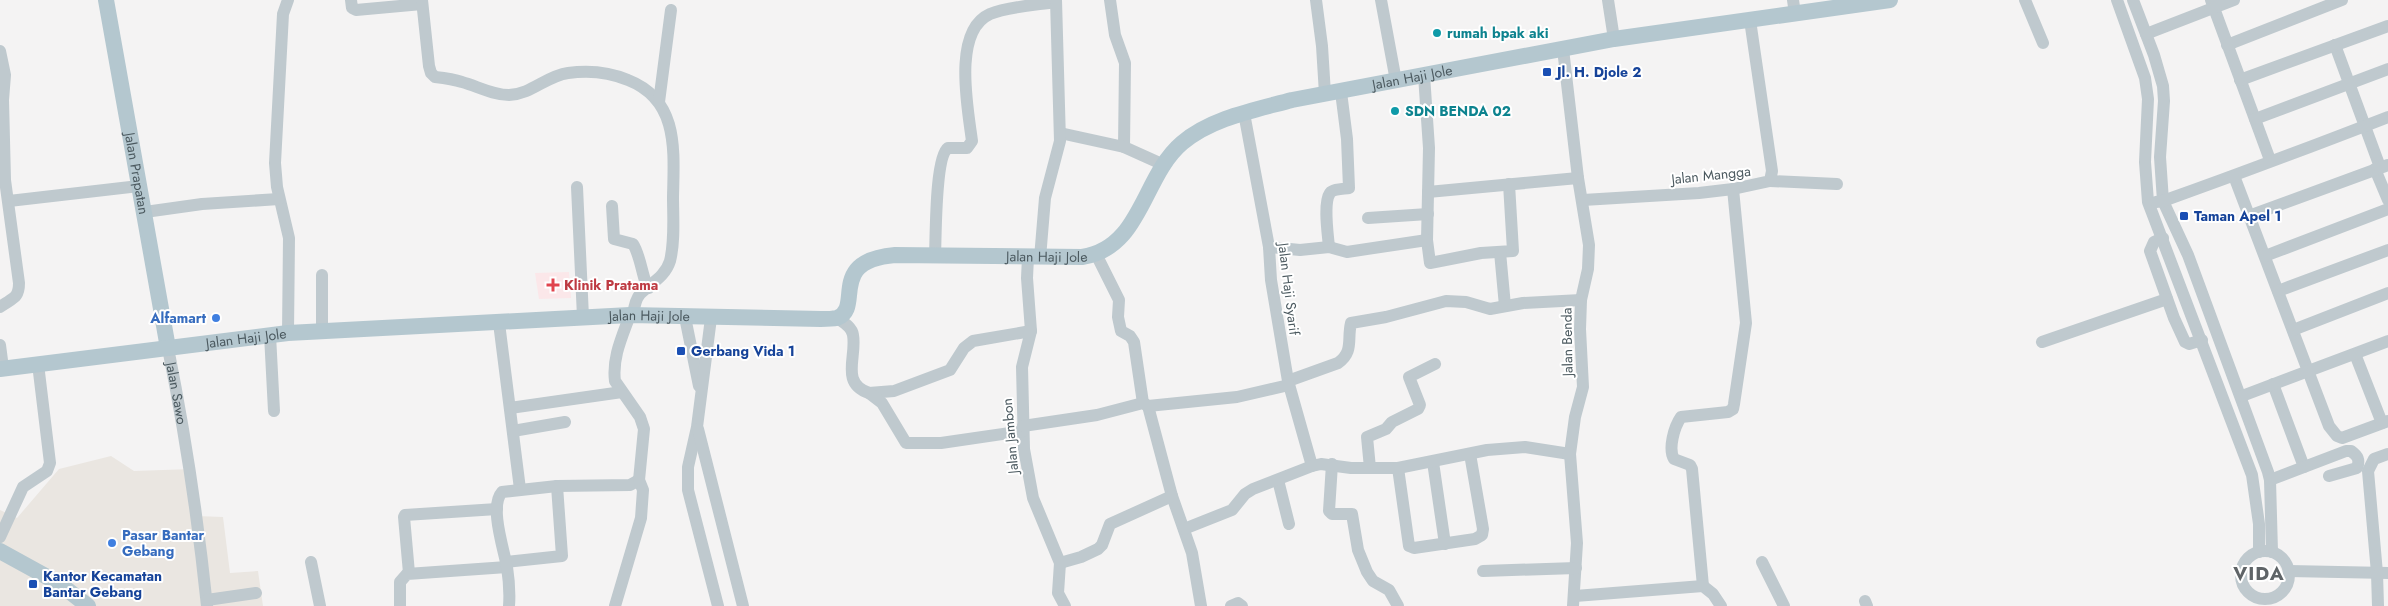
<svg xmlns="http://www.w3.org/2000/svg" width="2388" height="606" font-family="Jost,sans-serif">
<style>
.commercial{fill:#eae6e1}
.medical{fill:#fbe7e9}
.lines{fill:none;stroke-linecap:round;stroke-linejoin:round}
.minor{stroke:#bfc9ce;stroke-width:12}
.major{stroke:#b4c7cf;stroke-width:16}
.culture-dot{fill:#0f9aa8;stroke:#fff;stroke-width:2}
.transit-dot{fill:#1a4fb4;stroke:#fff;stroke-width:2}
.health-dot{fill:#e0444e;stroke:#fff;stroke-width:2}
.shop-dot{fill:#3f7fe0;stroke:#fff;stroke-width:2}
.labels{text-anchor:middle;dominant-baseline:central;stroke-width:4;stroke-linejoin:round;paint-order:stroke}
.culture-label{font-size:14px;font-weight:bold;fill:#0d838f;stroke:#fff;text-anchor:start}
.transit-label{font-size:14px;font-weight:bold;fill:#164399;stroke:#fff;text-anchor:start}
.street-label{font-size:14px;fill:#4b595f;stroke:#fff}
.health-label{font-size:14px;font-weight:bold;fill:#be3a42;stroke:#fff;text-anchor:start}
.shop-label{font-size:14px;font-weight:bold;fill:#366cbe;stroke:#fff;text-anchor:end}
.district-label{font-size:19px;font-weight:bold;letter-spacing:1px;fill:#5f6467;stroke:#fff}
</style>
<rect width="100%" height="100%" fill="#f4f3f3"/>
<!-- commercial -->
<path class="commercial" d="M111,456l23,15 58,-2 4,47 27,1 7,56 28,-2 5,35h-263v-96l17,8 42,-49z"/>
<!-- medical -->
<path class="medical" d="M569,272l2,26 -32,1 -4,-26z"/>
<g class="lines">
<!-- minor -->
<g class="minor">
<path d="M288,0l-5,14 -8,149 2,24 12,51 -1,95"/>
<path d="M351,0l1,8 4,2 66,-6"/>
<path d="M422,0l7,66 2,7 4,4c9,1 18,2 27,5 15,4 30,13 47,13 23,-1 37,-19 59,-22 21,-3 41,-1 60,7 51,20 46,70 45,117 0,20 2,44 -3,64 -5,16 -19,22 -30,33 -5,6 -6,14 -7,21"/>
<path d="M1110,0l5,35 10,28 -1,84"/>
<path d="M1316,0l6,46 3,48"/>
<path d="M1381,0l15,81"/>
<path d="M1608,0l6,39"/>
<path d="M1793,0l2,14"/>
<path d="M2025,0l18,43"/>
<path d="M2117,0l28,78 3,21 -3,63 3,40 104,273 7,49v28"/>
<path d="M2133,0l21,55 9,31 1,15 -4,56 3,44 25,54 80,217 2,8 2,72"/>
<path d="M2211,0l59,160"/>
<path d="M2146,34l88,-34"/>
<path d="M2227,45l115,-45"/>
<path d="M2335,45l45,122"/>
<path d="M1563,49l15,129 11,67 -1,24 -7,31 -1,29 3,58 -8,30 -5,37 7,89 -4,63"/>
<path d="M0,51l5,24 -2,25 2,80 14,103c0,16 -7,15 -19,24"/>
<path d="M1424,75l5,73 -2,92 3,23 51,-10 32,-2 -4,-67"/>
<path d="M2240,80l148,-54"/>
<path d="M659,102l12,-92"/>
<path d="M1244,113l25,134 2,33 17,101 24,85"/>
<path d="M2255,119l133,-50"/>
<path d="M1060,133l64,14 40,18"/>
<path d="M2375,169l13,31"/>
<path d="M2234,176l95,250 8,10 5,2 46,-17"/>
<path d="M1770,181l67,3"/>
<path d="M577,187l6,130"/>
<path d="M1428,192l150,-14"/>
<path d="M1583,200l116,-7 34,-4 37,-8 2,-10 -22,-151"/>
<path d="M9,201l130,-15"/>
<path d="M2156,202l7,-1c76,-27 150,-55 225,-84"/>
<path d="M612,206l2,33 19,5c8,12 10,39 16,44"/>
<path d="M145,212l57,-8 77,-5"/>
<path d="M2249,216l139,-51"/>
<path d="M1368,218l60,-4"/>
<path d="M2163,238l-9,4 -4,9 24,67 11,24 4,2 13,-4"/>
<path d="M1269,247l31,3 29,-3 18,5 80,-12"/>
<path d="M1329,247c-1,-12 -6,-44 1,-54 3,-4 14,-4 19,-5l-2,-49 -6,-47"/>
<path d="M1500,252l5,54"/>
<path d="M1096,254l23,46 -1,17 3,14 9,5 4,6 9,61"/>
<path d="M935,255c1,-18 0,-98 13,-107h19l5,-7c-4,-32 -20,-110 18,-127 17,-7 45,-9 65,-12"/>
<path d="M2265,256l123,-47"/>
<path d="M1028,257l-1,21 4,53 -9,36 2,82 9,49 27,65 -2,30 7,13"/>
<path d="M1040,258l5,-60 15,-57 -4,-141"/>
<path d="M2278,291l110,-41"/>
<path d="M685,317l14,69"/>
<path d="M711,318l-14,109 -9,40v23l30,116"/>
<path d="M837,318c6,4 15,9 16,17 4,22 -13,48 16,58l25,-2 56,-21 14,-22 9,-7 58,-10"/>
<path d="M499,323l21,166"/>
<path d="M2293,330l95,-37"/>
<path d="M322,331v-56"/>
<path d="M270,335l4,76"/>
<path d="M2042,342l125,-43"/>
<path d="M0,345l3,23"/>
<path id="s1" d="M168,348c17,85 30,171 39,258"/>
<path d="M2355,354l27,69"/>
<path d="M1288,381l50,-18c16,-11 9,-24 13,-40l35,-6 60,-16 20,1 24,7 33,-6 58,-3"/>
<path d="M2273,384l31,83"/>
<path d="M869,393l13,10 24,40h35l82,-12"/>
<path d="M2242,396l146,-55"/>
<path d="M1148,406l24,90 20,57 9,53"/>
<path d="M510,408l112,-16"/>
<path d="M1023,426l74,-11 46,-12 5,3 89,-9 52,-12"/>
<path d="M698,429l45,177"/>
<path d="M513,431l52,-9"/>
<path d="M1433,462l12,82"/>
<path d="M1332,464l-3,47 3,3h20l6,36 9,22 6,9 16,9 9,16"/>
<path d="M1370,468l-3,-31 19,-8 6,-7 26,-13 2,-4 -11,-28 26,-13"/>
<path d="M1398,468l11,78 5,2 61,-9 7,-4 1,-6 -13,-75"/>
<path d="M1278,480l11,44"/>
<path d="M2270,480l76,-29h5c7,5 9,9 6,17l-28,8"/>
<path d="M1184,529l48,-19 13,-16 8,-5 59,-23 9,-2 30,4h47l89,-18 38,-3 45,7"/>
<path d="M0,537l23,-50 24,-16 3,-8 -12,-99"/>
<circle cx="2265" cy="575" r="24"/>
<path d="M311,562l9,44"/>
<path d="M506,562l56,-6 -5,-70"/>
<path d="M1762,562l22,44"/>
<path d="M1060,563l21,-6 17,-8 4,-4 8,-21 62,-28"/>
<path d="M1483,571l93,-3"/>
<path d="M2289,571l99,2"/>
<path d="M409,573l-5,-56 1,-2 92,-6"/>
<path d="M1703,586l-11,-117 -2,-4 -16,-6c-6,-10 0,-32 7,-42l47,-5 5,-3 1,-5 12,-81 -13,-134"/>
<path d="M1575,596l128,-10 10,8 8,12"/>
<path d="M207,600l49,-7"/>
<path d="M1865,601l2,5"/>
<path d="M400,606v-24l7,-8 100,-7"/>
<path d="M509,606c1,-13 0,-26 -2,-39 -3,-17 -18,-61 -5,-75l55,-6 73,-1 9,-5"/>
<path d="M615,606l26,-88 2,-28 -4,-10 5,-51 -4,-12 -25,-36c-3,-23 7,-44 15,-66"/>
<path d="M1231,606l7,-3 4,3"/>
<path d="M2378,606l-1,-33 -9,-102 6,-12 14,-5"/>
</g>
<!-- major -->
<g class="major">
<path id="s2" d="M106,0l62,348"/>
<path id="s3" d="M0,369l288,-36 342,-18 191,4c5,0 11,0 16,-1 27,-10 -11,-57 58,-63l187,2c60,-9 60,-80 100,-114 29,-25 73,-33 110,-43l322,-61 276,-39"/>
<path d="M0,551l60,33 28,22"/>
</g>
</g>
<!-- markers -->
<g class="culture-dot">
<circle cx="1437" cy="33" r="5"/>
<circle cx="1395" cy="111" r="5"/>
</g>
<g class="transit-dot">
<rect x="1542" y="67" width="10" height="10" rx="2.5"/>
<rect x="2179" y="211" width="10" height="10" rx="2.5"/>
<rect x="676" y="346" width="10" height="10" rx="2.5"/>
<rect x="28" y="579" width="10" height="10" rx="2.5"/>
</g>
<path class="health-dot" d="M550.5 277.5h5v5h5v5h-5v5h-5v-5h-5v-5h5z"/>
<g class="shop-dot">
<circle cx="216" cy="318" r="5"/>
<circle cx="112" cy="543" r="5"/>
</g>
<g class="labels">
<!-- culture labels -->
<g class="culture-label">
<text x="1447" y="33">rumah bpak aki</text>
<text x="1405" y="111">SDN BENDA 02</text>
</g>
<!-- transit labels -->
<g class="transit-label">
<text x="1557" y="72">Jl. H. Djole 2</text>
<text x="2194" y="216">Taman Apel 1</text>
<text x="691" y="351">Gerbang Vida 1</text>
<text x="43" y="576">Kantor Kecamatan<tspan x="43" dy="16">Bantar Gebang</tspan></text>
</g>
<!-- street labels -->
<g class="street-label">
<text stroke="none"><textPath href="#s3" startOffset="1522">Jalan Haji Jole</textPath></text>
<text stroke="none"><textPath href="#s2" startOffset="176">Jalan Prapatan</textPath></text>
<text transform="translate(1711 175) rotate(-6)">Jalan Mangga</text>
<text stroke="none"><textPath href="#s3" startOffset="1088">Jalan Haji Jole</textPath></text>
<text transform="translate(1289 289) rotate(83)">Jalan Haji Syarif</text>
<text stroke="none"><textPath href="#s3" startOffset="652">Jalan Haji Jole</textPath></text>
<text stroke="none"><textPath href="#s3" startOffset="248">Jalan Haji Jole</textPath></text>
<text transform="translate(1567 342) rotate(-91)">Jalan Benda</text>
<text stroke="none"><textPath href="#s1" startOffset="46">Jalan Sawo</textPath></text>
<text transform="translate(1010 436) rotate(-95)">Jalan Jambon</text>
</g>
<!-- health labels -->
<g class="health-label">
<text x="564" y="285">Klinik Pratama</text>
</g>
<!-- shop labels -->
<g class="shop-label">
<text x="206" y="318">Alfamart</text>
<text x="122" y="535" text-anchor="start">Pasar Bantar<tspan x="122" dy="16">Gebang</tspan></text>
</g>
<!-- district labels -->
<g class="district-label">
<text x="2259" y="573">VIDA</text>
</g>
</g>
</svg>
